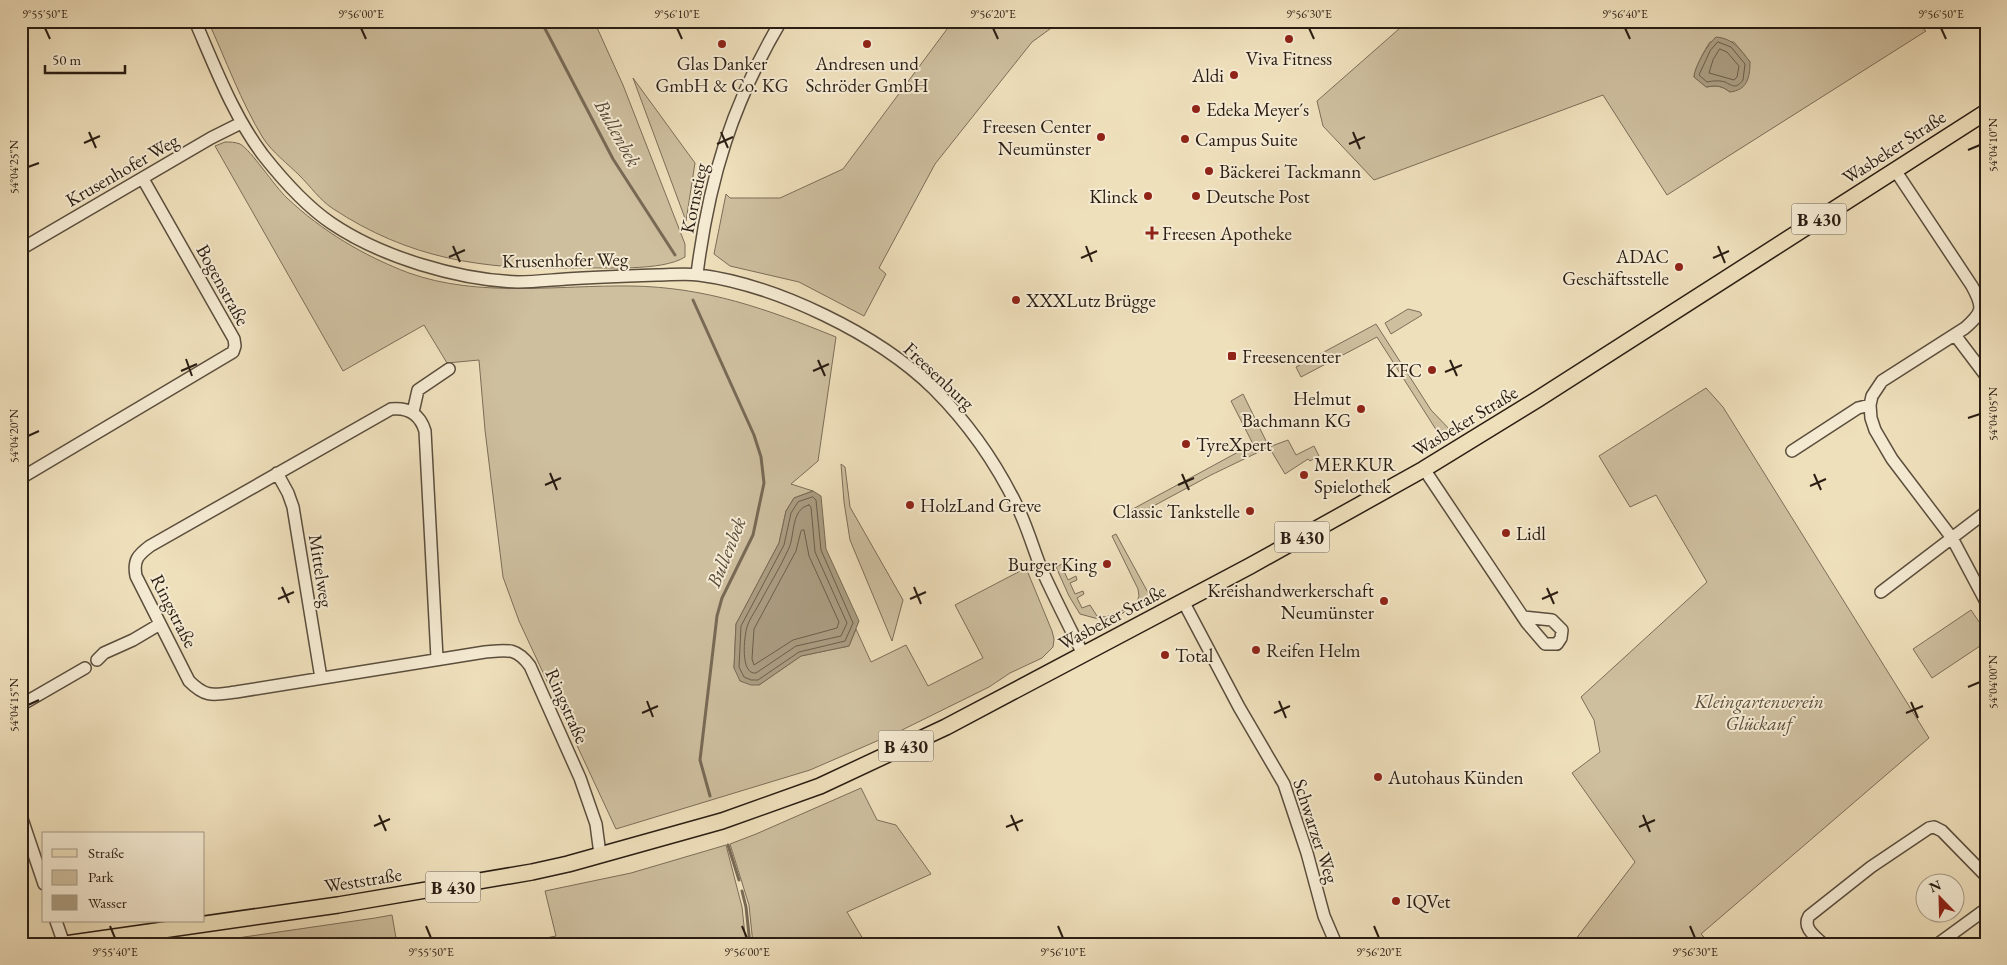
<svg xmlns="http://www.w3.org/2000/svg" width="2007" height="965" font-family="'EB Garamond',serif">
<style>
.green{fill:#cebf9f;stroke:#7c6e59;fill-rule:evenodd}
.water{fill:#ac9e83;stroke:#786a56}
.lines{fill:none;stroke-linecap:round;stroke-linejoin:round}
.shore{stroke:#6b5e4b;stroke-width:1}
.stream{stroke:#786a56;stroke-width:3}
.minor-casing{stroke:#5b4e3d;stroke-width:14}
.major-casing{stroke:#2a1d13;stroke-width:18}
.minor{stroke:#f5ebd3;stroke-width:11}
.major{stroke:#efe0bc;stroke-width:15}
.ticks{fill:none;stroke:#2a1d13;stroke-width:2}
.poi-dot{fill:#8f2418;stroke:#f5ebd3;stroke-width:2}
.labels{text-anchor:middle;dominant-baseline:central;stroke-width:4;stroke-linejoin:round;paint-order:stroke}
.shield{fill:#f5ebd3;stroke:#675b4d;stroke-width:1}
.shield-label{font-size:18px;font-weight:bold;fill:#2a1d13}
.poi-label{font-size:19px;fill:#2a1d13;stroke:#f5ebd3;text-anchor:start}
.street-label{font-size:19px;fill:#2a1d13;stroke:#f5ebd3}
.park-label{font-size:19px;font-style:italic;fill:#5b4e3d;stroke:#f5ebd3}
.water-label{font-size:20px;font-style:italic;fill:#584a3a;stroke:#f5ebd3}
.neatline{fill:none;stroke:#2a1d13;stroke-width:2}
.ticks-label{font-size:12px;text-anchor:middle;fill:#2a1d13}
</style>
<rect width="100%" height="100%" fill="#efe0bc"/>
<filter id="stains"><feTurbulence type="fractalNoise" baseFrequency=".004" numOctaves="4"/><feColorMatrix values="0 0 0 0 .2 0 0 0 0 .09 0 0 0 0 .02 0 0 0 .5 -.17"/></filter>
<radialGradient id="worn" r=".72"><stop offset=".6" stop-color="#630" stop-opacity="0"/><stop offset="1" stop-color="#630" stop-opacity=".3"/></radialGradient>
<!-- green -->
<path class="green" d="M208,21h386l29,64 62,159v13c-24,15 -82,10 -111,11 -91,2 -165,-9 -242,-60 -12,-8 -22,-22 -32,-32 -12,-12 -28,-24 -37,-38 -22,-36 -37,-78 -55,-117z
M953,21h108l-29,21 -97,122 -56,104 7,6 -22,42 -65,-34 -69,-16 -16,-12 12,-60 4,4h50l63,-29z
M1408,21h506l12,10 -259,164 -64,-100 -229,85 -51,-54 -6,-25zM1710,42h24l16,20 -20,30c-8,-6 -13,-7 -23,-5l-13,-10c0,-7 11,-28 16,-35z
M633,78l62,85 -9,58z
M225,142c5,0 10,0 15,2 11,6 35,43 47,54 35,33 77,58 122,75 70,25 149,12 222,13 75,1 136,23 205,51l-18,124 -27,23 22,7 -19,7 -8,13 -7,32 -43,81 -2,44 25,17 42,-29 48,-10 7,-17 15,33 35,-17 22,41 55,-28 -28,-53 71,-37 26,63 2,8 -1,8 -11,11 -32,15 -21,14 -89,44 -90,39 -194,59 -97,-208 -16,-44 -18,-147 -6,-70 -32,3 -23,-38 -81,46 -128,-225z
M1408,309l12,3 2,3 -31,19 -6,-11z
M1376,324l55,86 22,23 -11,6 -65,-102 -76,40 -5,-10z
M1706,388l17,19 206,331 -228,196 10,10h-139l63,-82 -63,-89 28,-21 -6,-32 -13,-23 126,-115 -51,-87 -26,12 -31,-51z
M1243,394l26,53 19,-7 8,15 18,-9 5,10 -9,5 -2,-2 -23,15 -16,-27 -58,28 -76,41 -4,-6 122,-66 -22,-43z
M841,464l4,3 5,40 53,93 -11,41 -42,-101 -6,-38z
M1116,534l35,64 -32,17 -1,-3 18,-8 3,-8 -1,-7 -26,-53z
M1066,562l5,4 -8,3 5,11 8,-4 1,4 -7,3 5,11 8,-3 1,3 -7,4 5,10 8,-3 7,11 9,1 9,-4 2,3 -15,4 -22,-6 -11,-18 -13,-29z
M1971,610l15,22v10l-54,36 -19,-29z
M861,788l16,32 19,5 35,49 -84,38 19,32h-113l-4,-39 -19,-61 26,-10z
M726,845l16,62 4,37h-231l41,-8 -11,-45 86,-18z
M392,915l5,29h-201l179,-26z"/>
<!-- water -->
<path class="water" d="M1716,37c17,1 25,13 34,25 0,16 -3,28 -20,30 -8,-6 -13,-7 -24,-5l-12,-10c0,-9 14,-34 22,-40z
M813,491l8,5 5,53 33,72 -10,25 -48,10 -42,29h-8l-11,-4 -6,-13 2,-44 43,-81 7,-32 8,-13z"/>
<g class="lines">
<!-- shore -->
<path class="shore" d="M1718,42l13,5 14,17 -2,16c-7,9 -10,6 -18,2 -7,-2 -12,-1 -18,0l-8,-7 11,-24z
M1720,49l7,3 12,14 -2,11 -3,3 -25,-7 4,-13z
M813,497l3,3 5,50 32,73 -8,18 -46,11 -41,28h-7l-7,-3 -5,-10 2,-41 43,-81 7,-32 7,-11z
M809,505l2,2 4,45 32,71 -6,13 -45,10 -40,27c-16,2 -12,-36 -9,-46 2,-7 7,-14 11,-21 10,-19 22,-38 31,-58 6,-14 2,-39 20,-43z
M804,530l5,26 30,66 -2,6 -44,12 -39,25 -2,-6 2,-30 42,-78 5,-20z"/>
<!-- stream -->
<path class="stream" d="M541,21l72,138 62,96
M693,300l61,135 7,22 3,26 -11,52 -31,63 -5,18 -17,144 10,36
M728,845l11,35
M742,891l4,16 4,37"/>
<!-- minor casing -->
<g class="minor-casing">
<path id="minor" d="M195,21c20,46 38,94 68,134 19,24 43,51 68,68 50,34 127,57 187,59 16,0 33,-2 48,-3 31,-2 61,-3 91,-4 13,0 28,-2 42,0 77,10 179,59 235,114 34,34 62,74 83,117 10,20 16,42 24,62 13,29 28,58 42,86
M1895,170l77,116c12,22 11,26 -7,42l-83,53 -10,15 -2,9 1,13 4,12 17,29 60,79 34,64
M21,249l190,-111 30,-15
M697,274c12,-95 35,-170 84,-253
M1955,335l31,41
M413,412l5,-22 31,-21
M1792,451l66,-43 12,-3
M1424,469l103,154 18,21h12l4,-6 1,-8 -10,-10 -29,-3
M277,473l11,20 5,14 28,171
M21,478l212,-126 2,-6 -1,-7 -91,-160
M1881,592l105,-80
M1183,601l56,106 45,77 23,69 17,63 12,28
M437,658l-12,-227c-5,-17 -17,-24 -34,-22l-241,137c-12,9 -17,14 -14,30l53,105c17,17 24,14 47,11l249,-40c22,-2 31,-5 45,14l50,112 16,46 4,30
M97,660l7,-7 29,-13 27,-16
M21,705l64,-37
M21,816l23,68
M56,921l8,23
M1823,944c-8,-8 -21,-16 -14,-28l62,-49 58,-39 5,-1 8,4 44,45
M1938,944l48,-35"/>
</g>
<!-- major casing -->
<g class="major-casing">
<path id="major" d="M65,944l273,-39 194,-33 36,-8 154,-43 98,-35 126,-59 304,-161 174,-97 114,-70 448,-287"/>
</g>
<!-- minor -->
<use href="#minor" class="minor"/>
<!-- major -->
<use href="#major" class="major"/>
</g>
<!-- ticks -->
<path class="ticks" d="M45,28l5,11M361,28l5,11M677,28l5,11M993,28l5,11M1309,28l5,11M1625,28l5,11M1941,28l5,11M89,132l7,16M721,132l7,16M1353,132l7,17M84,143l16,-7M717,144l16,-7M1349,144l16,-7M1968,150l12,-5M28,167l11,-4M453,246l7,16M1086,246l6,16M1718,246l7,17M449,257l16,-7M1081,258l16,-7M1713,258l16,-7M186,359l6,17M818,360l7,16M1450,360l7,16M181,371l16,-7M813,371l16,-7M1445,372l17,-7M1968,418l12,-4M28,436l11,-5M550,473l7,17M1182,474l7,16M1814,474l7,16M545,485l16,-7M1178,485l16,-7M1810,486l16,-7M282,587l7,16M914,587l7,17M1547,588l7,16M278,599l16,-7M910,599l16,-7M1542,599l16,-7M1968,687l12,-5M647,701l6,16M1279,701l7,17M1911,702l7,16M28,705l11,-5M642,713l16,-7M1274,713l16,-7M1906,713l17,-7M379,815l7,16M1011,815l7,16M1643,815l7,17M374,826l16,-7M1006,827l17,-7M1639,827l16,-7M110,926l5,12M426,926l5,12M742,926l5,12M1058,926l5,12M1374,926l5,12M1690,926l5,12"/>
<!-- markers -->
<g class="poi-dot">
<circle cx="1289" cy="39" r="5"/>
<circle cx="722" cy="44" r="5"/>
<circle cx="867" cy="44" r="5"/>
<circle cx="1234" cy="75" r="5"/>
<circle cx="1196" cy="109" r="5"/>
<circle cx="1101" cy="137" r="5"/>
<circle cx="1185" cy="139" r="5"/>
<circle cx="1209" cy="171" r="5"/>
<circle cx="1148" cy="196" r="5"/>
<circle cx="1196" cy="196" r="5"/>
<path d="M1149.5 225.5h5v5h5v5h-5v5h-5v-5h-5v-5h5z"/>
<circle cx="1679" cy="267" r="5"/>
<circle cx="1016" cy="300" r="5"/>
<rect x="1227" y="351" width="10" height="10" rx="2.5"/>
<circle cx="1432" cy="370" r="5"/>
<circle cx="1361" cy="409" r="5"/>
<circle cx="1186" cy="444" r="5"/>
<circle cx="1304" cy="475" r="5"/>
<circle cx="910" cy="505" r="5"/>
<circle cx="1250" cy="511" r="5"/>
<circle cx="1506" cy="533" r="5"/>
<circle cx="1107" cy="564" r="5"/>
<circle cx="1384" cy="601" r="5"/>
<circle cx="1256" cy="650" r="5"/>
<circle cx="1165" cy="655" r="5"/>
<circle cx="1378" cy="777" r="5"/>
<circle cx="1396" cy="901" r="5"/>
</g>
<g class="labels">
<!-- shield labels -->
<g class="shield">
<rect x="1791.5" y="203.5" width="55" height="31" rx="4"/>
<rect x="1274.5" y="521.5" width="55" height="31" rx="4"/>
<rect x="878.5" y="730.5" width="55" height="31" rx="4"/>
<rect x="425.5" y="871.5" width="55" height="31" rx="4"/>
</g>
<g class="shield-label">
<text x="1819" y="219">B 430</text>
<text x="1302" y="537">B 430</text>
<text x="906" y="746">B 430</text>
<text x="453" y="887">B 430</text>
</g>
<!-- poi labels -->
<g class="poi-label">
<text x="1289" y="58" text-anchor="middle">Viva Fitness</text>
<text x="722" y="63" text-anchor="middle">Glas Danker<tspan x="722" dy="22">GmbH &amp; Co. KG</tspan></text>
<text x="867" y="63" text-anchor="middle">Andresen und<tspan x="867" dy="22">Schröder GmbH</tspan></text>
<text x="1224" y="75" text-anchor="end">Aldi</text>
<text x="1206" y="109">Edeka Meyer´s</text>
<text x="1091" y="126" text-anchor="end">Freesen Center<tspan x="1091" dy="22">Neumünster</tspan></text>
<text x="1195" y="139">Campus Suite</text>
<text x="1219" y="171">Bäckerei Tackmann</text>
<text x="1138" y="196" text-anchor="end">Klinck</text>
<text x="1206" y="196">Deutsche Post</text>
<text x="1162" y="233">Freesen Apotheke</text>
<text x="1669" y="256" text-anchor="end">ADAC<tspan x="1669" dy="22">Geschäftsstelle</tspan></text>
<text x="1026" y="300">XXXLutz Brügge</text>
<text x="1242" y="356">Freesencenter</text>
<text x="1422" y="370" text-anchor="end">KFC</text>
<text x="1351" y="398" text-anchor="end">Helmut<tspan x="1351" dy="22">Bachmann KG</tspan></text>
<text x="1196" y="444">TyreXpert</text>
<text x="1314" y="464">MERKUR<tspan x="1314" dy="22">Spielothek</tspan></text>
<text x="920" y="505">HolzLand Greve</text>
<text x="1240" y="511" text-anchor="end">Classic Tankstelle</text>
<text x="1516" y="533">Lidl</text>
<text x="1097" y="564" text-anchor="end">Burger King</text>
<text x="1374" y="590" text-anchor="end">Kreishandwerkerschaft<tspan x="1374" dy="22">Neumünster</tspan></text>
<text x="1266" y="650">Reifen Helm</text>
<text x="1175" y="655">Total</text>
<text x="1388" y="777">Autohaus Künden</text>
<text x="1406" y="901">IQVet</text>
</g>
<!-- street labels -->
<g class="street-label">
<text transform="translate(1894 147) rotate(-33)">Wasbeker Straße</text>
<text transform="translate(122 170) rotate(-30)">Krusenhofer Weg</text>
<text transform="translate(694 198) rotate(-78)">Kornstieg</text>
<text transform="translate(565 260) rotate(-1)">Krusenhofer Weg</text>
<text transform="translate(223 285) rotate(61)">Bogenstraße</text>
<text transform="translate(939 376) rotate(43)">Freesenburg</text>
<text transform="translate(1465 421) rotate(-31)">Wasbeker Straße</text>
<text transform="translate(321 571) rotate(81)">Mittelweg</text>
<text transform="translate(174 611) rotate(63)">Ringstraße</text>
<text transform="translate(1112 617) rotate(-28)">Wasbeker Straße</text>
<text transform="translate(567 706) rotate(66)">Ringstraße</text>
<text transform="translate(1316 831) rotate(72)">Schwarzer Weg</text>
<text transform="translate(363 880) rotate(-9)">Weststraße</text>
</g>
<!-- park labels -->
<g class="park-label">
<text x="1759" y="701">Kleingartenverein<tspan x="1759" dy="22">Glückauf</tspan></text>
</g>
<!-- water labels -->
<g class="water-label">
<text transform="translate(618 133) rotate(61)">Bullenbek</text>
<text transform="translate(726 552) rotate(-68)">Bullenbek</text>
</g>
</g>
<!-- margin -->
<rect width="2007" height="965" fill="none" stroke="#efe0bc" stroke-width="55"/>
<!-- legend -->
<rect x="42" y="832" width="162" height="90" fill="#f5ebd3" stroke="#a49986"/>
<rect x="52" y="849" width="25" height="8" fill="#efe0bc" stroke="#a49986"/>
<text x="88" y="858" font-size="15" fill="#2a1d13">Straße</text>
<rect x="52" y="870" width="25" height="15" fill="#cebf9f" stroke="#a49986"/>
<text x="88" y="882" font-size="15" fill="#2a1d13">Park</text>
<rect x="52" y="895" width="25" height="15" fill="#ac9e83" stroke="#a49986"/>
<text x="88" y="908" font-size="15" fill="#2a1d13">Wasser</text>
<!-- north arrow -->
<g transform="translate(1940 898) rotate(337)"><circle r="24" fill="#f5ebd3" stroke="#a49986"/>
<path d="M0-4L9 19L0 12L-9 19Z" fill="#8f2418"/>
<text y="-8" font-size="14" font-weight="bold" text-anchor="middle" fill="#2a1d13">N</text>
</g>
<!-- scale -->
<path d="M45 65v8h80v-8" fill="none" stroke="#2a1d13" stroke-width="2.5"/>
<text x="52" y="65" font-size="15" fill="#2a1d13" stroke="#f5ebd3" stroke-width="4" paint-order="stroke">50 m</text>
<rect x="28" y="28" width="1952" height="910" class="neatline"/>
<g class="ticks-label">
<text x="45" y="18">9°55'50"E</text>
<text x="361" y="18">9°56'00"E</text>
<text x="677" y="18">9°56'10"E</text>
<text x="993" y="18">9°56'20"E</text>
<text x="1309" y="18">9°56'30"E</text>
<text x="1625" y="18">9°56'40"E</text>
<text x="1941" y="18">9°56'50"E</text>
<text transform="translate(1993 145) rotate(-90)" y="4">54°04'10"N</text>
<text transform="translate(14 167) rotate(-90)" y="4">54°04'25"N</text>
<text transform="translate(1993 414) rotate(-90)" y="4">54°04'05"N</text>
<text transform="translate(14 436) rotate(-90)" y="4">54°04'20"N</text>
<text transform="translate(1993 682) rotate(-90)" y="4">54°04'00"N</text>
<text transform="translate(14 705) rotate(-90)" y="4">54°04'15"N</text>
<text x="115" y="956">9°55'40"E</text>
<text x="431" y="956">9°55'50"E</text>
<text x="747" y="956">9°56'00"E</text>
<text x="1063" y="956">9°56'10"E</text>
<text x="1379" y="956">9°56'20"E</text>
<text x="1695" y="956">9°56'30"E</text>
</g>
<rect width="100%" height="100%" filter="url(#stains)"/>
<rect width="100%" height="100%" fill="url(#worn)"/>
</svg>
